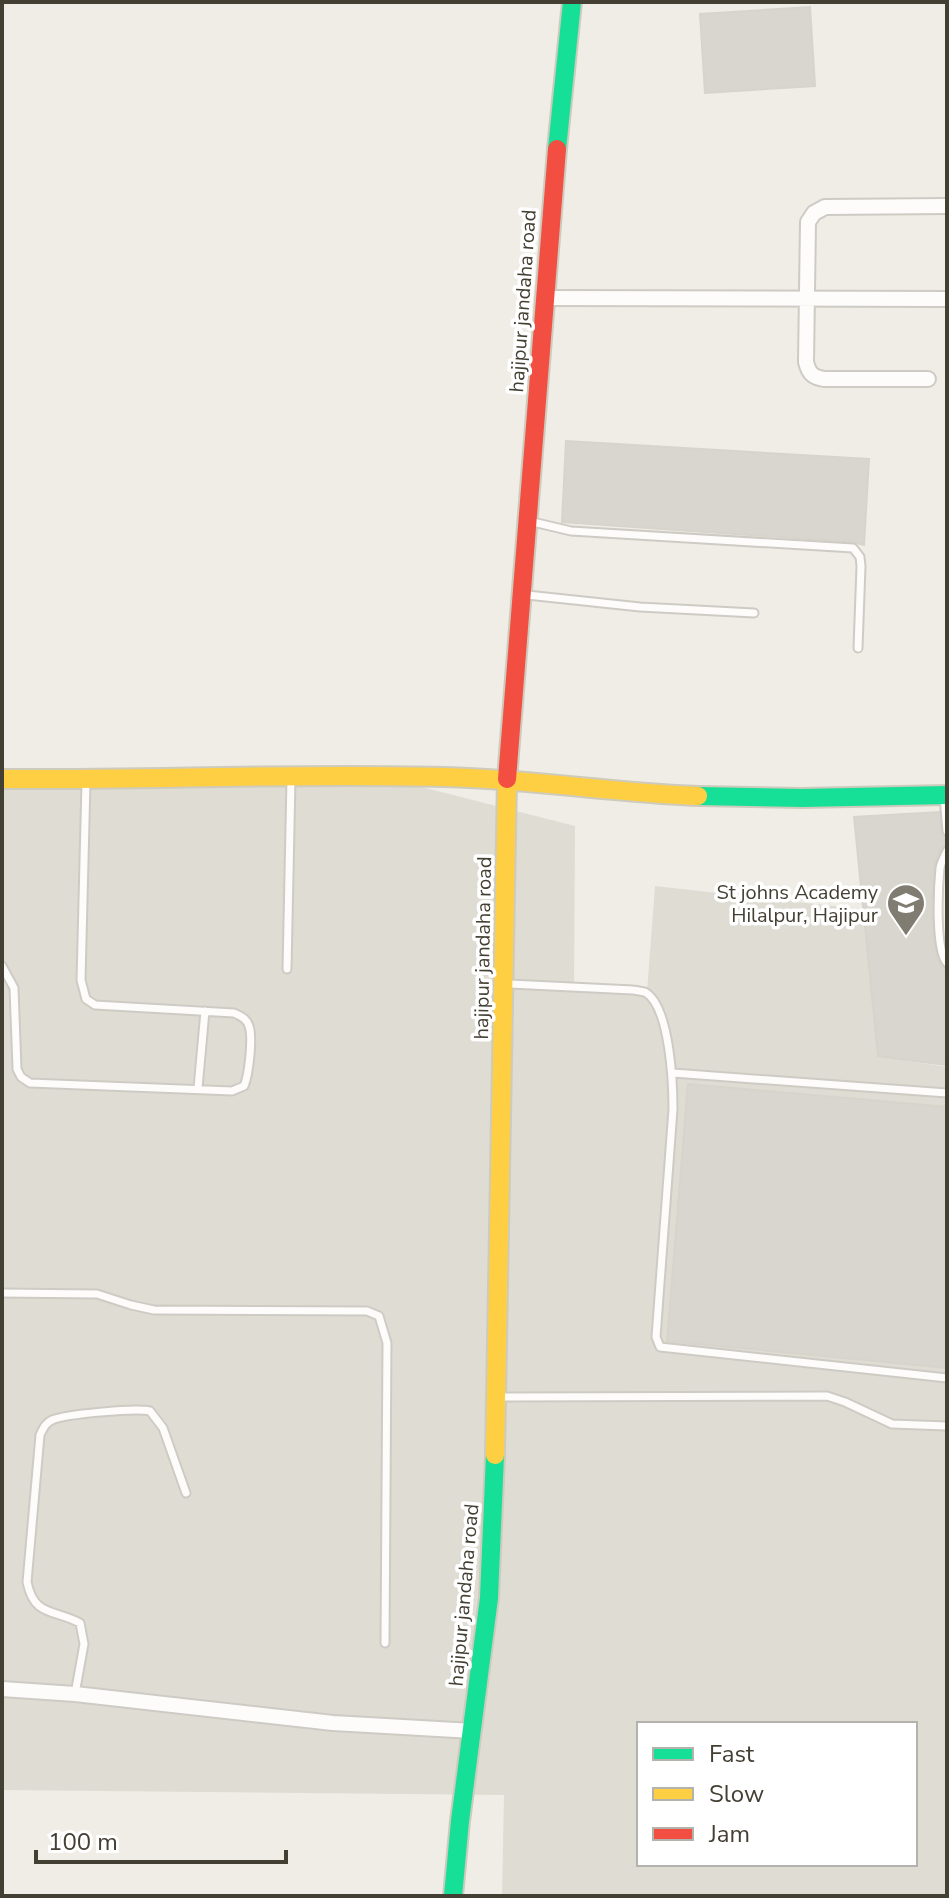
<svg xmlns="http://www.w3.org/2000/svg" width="949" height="1898" font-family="'Nunito Sans',sans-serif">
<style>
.industrial{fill:#dfdcd4;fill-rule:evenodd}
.building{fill:#d8d6ce;stroke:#d7d4cc;stroke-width:2}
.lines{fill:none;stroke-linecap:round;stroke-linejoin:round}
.lane-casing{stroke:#cdcbc4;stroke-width:11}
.street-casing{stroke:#cdcbc4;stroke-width:18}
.fast-casing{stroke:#cecbbd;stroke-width:22}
.slow-casing{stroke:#cecbbd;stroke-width:22}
.jam-casing{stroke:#cecbbd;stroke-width:22}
.lane{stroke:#fdfcfb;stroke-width:7}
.street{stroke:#fdfcfb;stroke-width:14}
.fast{stroke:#16e098;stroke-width:18}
.slow{stroke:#ffcf43;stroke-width:18}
.jam{stroke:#f24e42;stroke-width:18}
.labels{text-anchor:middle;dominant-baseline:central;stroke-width:7;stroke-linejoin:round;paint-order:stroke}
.street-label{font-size:20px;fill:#443f33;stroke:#fff}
.poi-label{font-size:20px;fill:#443f33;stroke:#fff;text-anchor:end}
</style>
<rect width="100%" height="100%" fill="#efede6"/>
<!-- industrial -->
<path class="industrial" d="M398,781l177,45 -1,162 73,4 8,-106 232,26 -9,144 69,11v829h-445l2,-101 -502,-5v-1003zM639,1724h276v140h-276z"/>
<!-- building -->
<path class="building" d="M810,7l5,79 -110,7 -5,-79z
M566,441l303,18 -5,86 -11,-3 -291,-20z
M939,812l2,20 6,5v8l-6,3 -7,19 -2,51 5,40 5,9 5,2v96l-69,-9 -24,-239z
M688,1084l259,23v261l-280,-27z"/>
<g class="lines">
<!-- lane casing -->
<g class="lane-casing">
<path id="lane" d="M533,522l38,9 282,17 7,9 1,9 -3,82
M527,595l113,12 114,6
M944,797l3,34
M947,851c-3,6 -6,11 -7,17 -2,20 -5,82 7,95
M2,966l12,22 3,81 4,8 9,6 202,8 12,-5c5,-11 9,-49 5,-60 -2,-7 -8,-10 -15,-13l-139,-8 -9,-6 -5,-19 5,-198
M287,969l4,-190
M510,984l123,6c1,0 11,2 12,2 25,14 28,92 28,117l-17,228 4,10 287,31
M673,1073l274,20
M198,1088l7,-77
M2,1293l95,1 34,11 23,5 213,1 12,5 8,27 -2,300
M505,1397l322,-1 18,6 47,22 55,2
M75,1694l9,-50 -4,-21c-26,-14 -46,-6 -53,-41l13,-147c3,-6 5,-12 12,-15 14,-6 82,-12 98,-9l13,17 23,65"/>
</g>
<!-- street casing -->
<g class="street-casing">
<path id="street" d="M546,298l401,1
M928,379h-104c-11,-2 -15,-5 -18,-17l2,-140 6,-9 11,-6 122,-1
M2,1689l73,5 258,29 140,8"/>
</g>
<!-- fast casing -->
<g class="fast-casing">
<path id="fast" d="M557,149l15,-147
M698,796l104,2 145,-3
M453,1896l7,-75 29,-223 6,-143"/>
</g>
<!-- slow casing -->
<g class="slow-casing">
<path id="slow" d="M2,779c147,1 295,-6 443,-2 85,2 168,16 253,19
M495,1455l12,-676"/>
</g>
<!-- jam casing -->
<g class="jam-casing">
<path id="jam" d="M507,779l50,-630"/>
</g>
<!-- lane -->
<use href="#lane" class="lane"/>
<!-- street -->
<use href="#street" class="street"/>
<!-- fast -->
<use href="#fast" class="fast"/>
<!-- slow -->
<use href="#slow" class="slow"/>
<!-- jam -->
<use href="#jam" class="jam"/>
</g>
<!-- icons -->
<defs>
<g id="school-pin" transform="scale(2)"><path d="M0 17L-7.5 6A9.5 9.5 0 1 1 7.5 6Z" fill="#807c72" stroke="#fff"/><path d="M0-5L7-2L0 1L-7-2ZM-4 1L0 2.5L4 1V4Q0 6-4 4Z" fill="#fff"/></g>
</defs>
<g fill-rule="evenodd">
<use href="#school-pin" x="906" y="903"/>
</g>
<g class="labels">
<!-- street labels -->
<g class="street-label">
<text transform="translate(523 301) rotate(-86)">hajipur jandaha road</text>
<text transform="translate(483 948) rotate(-89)">hajipur jandaha road</text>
<text transform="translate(464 1595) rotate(-85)">hajipur jandaha road</text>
</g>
<!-- poi labels -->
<g class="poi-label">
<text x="878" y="892">St johns Academy<tspan x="878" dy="23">Hilalpur, Hajipur</tspan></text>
</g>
</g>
<!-- border -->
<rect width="949" height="1898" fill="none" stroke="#443f33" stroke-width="8"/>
<!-- legend -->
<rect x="637" y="1722" width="280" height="144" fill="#ffffff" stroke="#b4b2ad" stroke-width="2"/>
<rect x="653" y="1748" width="40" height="12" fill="#16e098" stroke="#b4b2ad" stroke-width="2"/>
<text x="709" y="1762" font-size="24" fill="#443f33">Fast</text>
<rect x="653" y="1788" width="40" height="12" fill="#ffcf43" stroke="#b4b2ad" stroke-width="2"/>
<text x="709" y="1802" font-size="24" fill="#443f33">Slow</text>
<rect x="653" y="1828" width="40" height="12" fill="#f24e42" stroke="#b4b2ad" stroke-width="2"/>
<text x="709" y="1842" font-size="24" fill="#443f33">Jam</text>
<!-- scale -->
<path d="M36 1850v12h250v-12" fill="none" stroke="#443f33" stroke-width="4"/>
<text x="48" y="1850" font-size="24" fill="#443f33" stroke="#ffffff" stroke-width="6" paint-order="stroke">100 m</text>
</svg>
